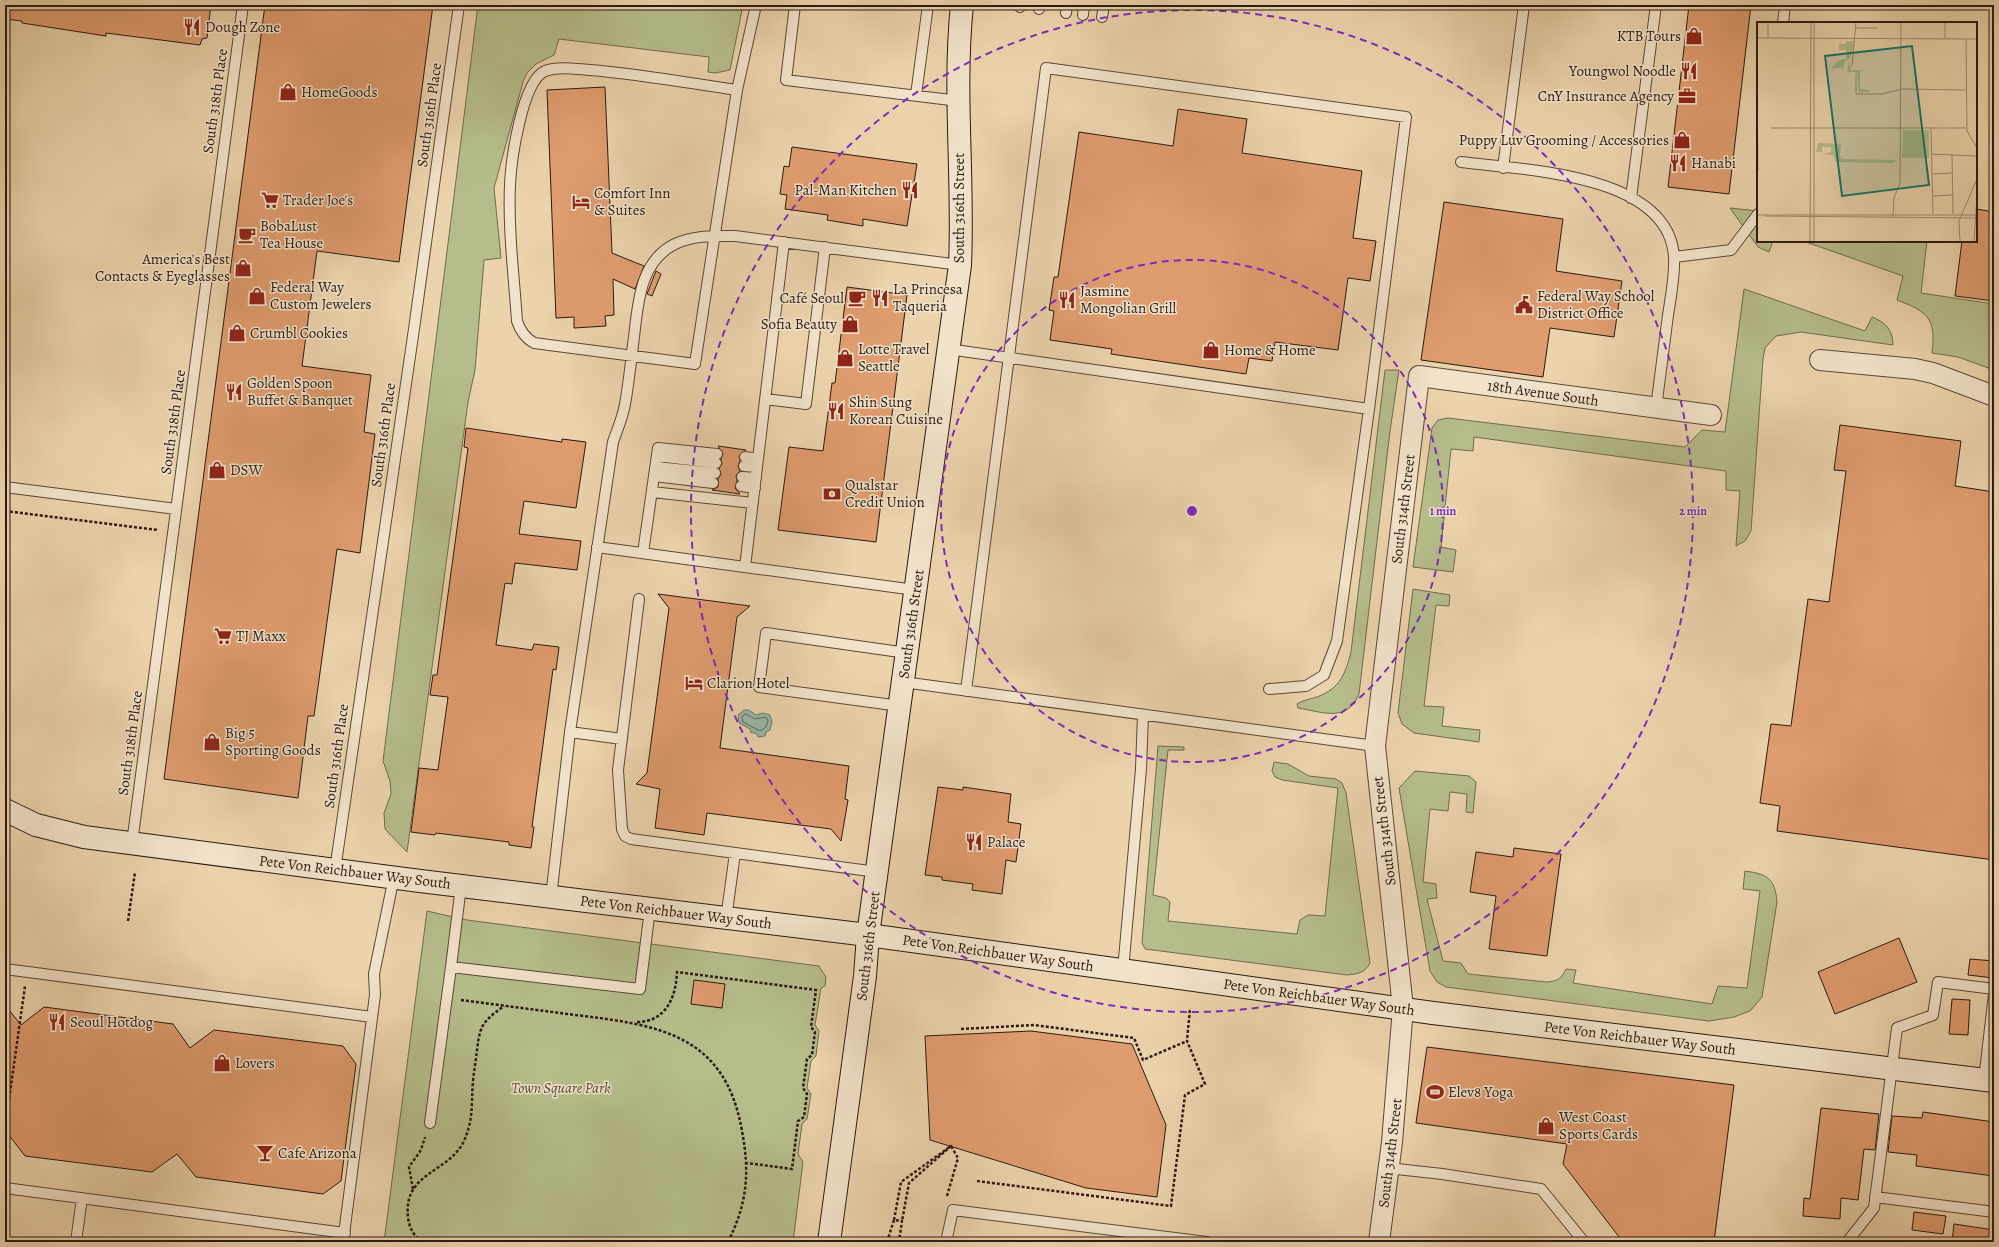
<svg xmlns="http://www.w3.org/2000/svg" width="1999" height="1247" font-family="Alegreya,serif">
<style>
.green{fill:#b5bd8b;stroke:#706c4e}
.water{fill:#98b8a8;stroke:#6c796b}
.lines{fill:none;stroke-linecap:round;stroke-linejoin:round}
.shore{stroke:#62695c;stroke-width:1}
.building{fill:#df9c6f;stroke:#2b1a10}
.lane-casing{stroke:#5b4837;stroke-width:12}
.street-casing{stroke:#5b4837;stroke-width:22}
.secondary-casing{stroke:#2b1a10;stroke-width:24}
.path{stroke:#2b1a10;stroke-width:2.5;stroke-dasharray:3 2;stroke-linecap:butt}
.lane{stroke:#f2e2c9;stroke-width:10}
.street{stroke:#f2e2c9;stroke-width:20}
.secondary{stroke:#f2e2c9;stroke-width:22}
.ring{fill:none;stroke:#7b2cbf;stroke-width:2;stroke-dasharray:7 5}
.labels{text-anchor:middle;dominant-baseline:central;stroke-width:3;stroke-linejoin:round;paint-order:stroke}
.poi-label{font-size:15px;fill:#2b1a10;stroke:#f2e2c9;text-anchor:start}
.street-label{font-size:15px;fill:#2b1a10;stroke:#f2e2c9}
.park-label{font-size:15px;font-style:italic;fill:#544b35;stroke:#f2e2c9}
.inset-road{fill:none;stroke:#9e896e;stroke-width:1}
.view{fill:#0f766e;fill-opacity:0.15;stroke:#0f766e;stroke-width:2}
.inset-edge{fill:none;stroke:#2b1a10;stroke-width:2}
.centre{fill:#7b2cbf;stroke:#f2e2c9;stroke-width:2}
.ring-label{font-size:12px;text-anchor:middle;font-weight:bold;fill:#7b2cbf;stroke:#f2e2c9;stroke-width:3;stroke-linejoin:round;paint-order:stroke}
</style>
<rect width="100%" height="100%" fill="#ebd3ac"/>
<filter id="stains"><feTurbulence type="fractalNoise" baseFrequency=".005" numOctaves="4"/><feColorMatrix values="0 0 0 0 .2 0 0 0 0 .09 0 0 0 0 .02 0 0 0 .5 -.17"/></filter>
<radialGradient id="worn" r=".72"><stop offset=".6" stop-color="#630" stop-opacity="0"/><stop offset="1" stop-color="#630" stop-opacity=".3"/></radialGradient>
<!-- green -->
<path class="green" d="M478,5h265l-13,65 -15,3 -7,-1 1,-15 -150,-18 -5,16 -18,9 -9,9 -4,9 -29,106 7,70 -17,2 -9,110 -7,32 -61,450 -22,-23 -1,-16 7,-19 -1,-13 -7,-20z
M1730,208l28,3v30h15l-4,11 -11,-5z
M1803,241h124l-6,52 73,11v66l-36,-13 -26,-4c4,-34 -3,-41 -35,-53l6,-24z
M1744,289l121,42 7,-14c13,5 21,13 21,28l-92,-13 -25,4 -11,12 -2,11 -12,172 -6,10 -9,5 4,-55 -14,-1v-19l-252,-34 -1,14 -22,-2 -10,98 15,3 -3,22 -40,-5 19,-139 6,-8 10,-2 237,29 17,-17 23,2z
M1385,370h14l-9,61 -31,263c-12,29 -36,18 -61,14l-1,-4c6,-4 13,-5 20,-7 23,-9 28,-22 34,-45z
M1413,589l37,6 -1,11 -13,-1 -12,101 20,1 -2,19 38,4 -1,12 -65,-9 -12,-9 -4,-11z
M1158,746l26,1v3h-16l-15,145 13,3 4,4 -2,19 129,13 3,-14 8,-5 17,1 13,-128 -56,-8 -7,-3 -3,-6 2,-9 14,2 21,12 27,3 6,4 4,10 24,170c-5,10 -12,11 -23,12l-202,-26 -3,-6z
M1415,771l54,5 7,6 -3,31 -7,-1 1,-18 -17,-2 -2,19 -18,-2 -7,73 13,2 1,14 -10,1 16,62 18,2 7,11 79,8c11,-1 14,-3 19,-13l10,1 -3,13 139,21 6,-18 29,2 13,-97 -17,-2 2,-18c22,3 30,7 32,31l-15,95 -12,14 -16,6 -25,4 -263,-34 -9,-5 -7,-11 -31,-183z
M427,911l40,9 352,46 7,11 -1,9 -4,2 -6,37 4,6 -3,25 -5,5 -4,27 4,6 -4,25 -5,5 -4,30 5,8 -10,80h-409z"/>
<!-- water -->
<path class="water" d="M744,710h5l7,5 7,-2 7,2 2,7 -2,8 -4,2 -1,4 -7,1 -2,-4h-5l-1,-4 -11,-6 -1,-8z"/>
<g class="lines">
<!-- shore -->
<path class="shore" d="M746,714l9,5 11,-2 2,4 -2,6 -6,4 -17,-9 -1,-5z"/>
</g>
<!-- building -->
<path class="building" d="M5,5h206l-4,33 -5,1 -2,6 -94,-12v3l-84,-13v-2l-17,-2z
M265,5h168l-34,257 -82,-11 -15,115 69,9 -7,57 11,2 -15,119 -23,-4 -23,167h-6l-10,82 -134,-19z
M1689,5h62l-22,189 -61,-7z
M605,87l7,166 32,13 -9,23 -22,-10 1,36 -9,1 1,10 -32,2v-11l-18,1 -9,-228z
M1178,109l69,10 -5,34 120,18 -9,67 23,3 -6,40 -22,-3 -10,72 -63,-8 -3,19 -23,-3 -3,16 -135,-20 1,-5 -62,-9 4,-29 -5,-1 5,-33h4l21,-145 94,14z
M792,147l125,17 -10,62 -44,-7v7l-36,-6 1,-5 -43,-6 2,-14 -7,-1 4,-28 5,1z
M1444,202l119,17 -7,52 66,10 -8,56 -64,-9 -7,49 -122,-17z
M1976,209l18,3v89l-39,-5 7,-55h14z
M656,271l5,3 -9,22 -5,-2z
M847,287l60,8 -31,247 -98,-12 11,-83 34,4 9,-68h3z
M1840,425l121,16 -6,45 39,6v368l-217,-29 3,-25 -20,-3 11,-79 20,2 17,-127 21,3 17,-131 -12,-1z
M466,428l96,14v-3l24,3 -10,66 -52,-7 -5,33 62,7 -4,29 -62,-7 -3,21 -7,-1 -9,62 36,5 2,-6 25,3 -3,23 -3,-1 -21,158h2l-3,21 -22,-3v-3l-73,-9 -1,2 -24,-3 8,-64 19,2 10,-73 -18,-2 3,-20h4l31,-227 -4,-1z
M718,446l28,4 -7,6 1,5 -2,5 2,5 -4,5 1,5 -2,7 5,6 -28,-4 6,-3v-8l3,-5 -2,-6 3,-4 -1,-5 2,-5z
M658,594l92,12 -13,11 -17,131 129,18 -4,33 3,1 -7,41 -10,-12 -124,-16 -3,22 -49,-7 5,-39 -24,-5 11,-11 22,-165z
M938,787l25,3v-3l48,7 -3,28 13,2 -5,38 -10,-2 -4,34 -30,-4 1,-6 -31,-4v-3l-17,-2z
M1514,848l47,6 -14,102 -58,-7 7,-53 -26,-4 6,-40 37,5z
M1899,938l18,44 -82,32 -17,-42z
M1970,959l24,2v17l-26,-3z
M694,980l31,4 -3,24 -31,-4z
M1952,999l18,1 -2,35 -19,-1z
M5,1005l16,20 23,-18 129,17 17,24 24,-18 129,16 13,18 -15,117 -18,13 -127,-17 -19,-23 -25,18 -127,-16 -20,-26z
M1031,1031l101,13 34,81 -9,72 -71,-9 -156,-48 -5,-104z
M1427,1047l307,38 -20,157h-91l-60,-78 4,-20 -151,-21z
M1821,1108l58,6 -4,36 -11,-1 -6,51 -17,-2 -1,21 -37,-3 1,-18 6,1z
M1923,1112l71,10v54l-78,-10 1,-11 -29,-3 4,-36 30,2z
M1914,1212l32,4 -3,18 -31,-4z
M1954,1224l40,6v12h-42z"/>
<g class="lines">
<!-- lane casing -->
<g class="lane-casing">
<path id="lane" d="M795,5l-9,75 173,21
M1020,7v-2
M1039,9v-4
M1066,13l1,-8
M1083,15l1,-10
M1102,17l2,-12
M1783,23l2,-18
M737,90c-49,-7 -98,-16 -147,-20 -14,-1 -32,-4 -45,1 -23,10 -34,90 -35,114 -2,45 4,91 7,136 3,9 8,17 17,22l161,21 42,-274 19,-85
M916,95l12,-90
M1461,162c61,8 208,11 213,95 1,19 -3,39 -6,58 -4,31 -8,62 -12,93
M1503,168l21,-163
M1631,198l25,-193
M1674,257l57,-7 27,-36
M948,349l421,60
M765,399l41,5 19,-157
M657,456l59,7
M745,457l13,2
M744,466l13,1
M656,467l59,6
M654,476l59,7
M742,477l14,1
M741,486l14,2
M5,487l171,22
M652,492l101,11
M597,547l318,43
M643,553l15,-105 59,6
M745,567l39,-325
M639,599l-21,171 4,59 3,7 6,3 246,33
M903,682l472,64
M966,691l80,-623 360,49 -37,292 -32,232 -13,34 -18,11 -37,3
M900,706l-141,-19 7,-54 141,20
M570,732l52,7
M132,843l111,-838
M335,870l79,-541 45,-324
M461,886l-10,81 189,22 10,-80
M551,897l19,-165 43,-290c4,-12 10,-25 12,-38 4,-22 6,-44 9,-67 4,-34 6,-76 41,-93 19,-9 40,-8 60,-8l225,29
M726,919l9,-66
M5,969l367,48
M1123,970l18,-201 2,-54
M1984,1080l10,-86
M430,1123l21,-156
M1388,1168l54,6 99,15 43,53
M5,1188l340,45
M1875,1197l119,15
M76,1242l6,-44
M343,1242l32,-247 -1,-21 20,-97
M946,1242l7,-32 254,32
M1847,1242l27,-34 23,-180 36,-13 5,-33 56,7"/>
</g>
<!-- street casing -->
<g class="street-casing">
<path id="street" d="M1820,360l95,9 18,4 61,23
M1379,1242l13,-100 11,-134 -28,-262 44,-370 292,39"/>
</g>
<!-- secondary casing -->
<g class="secondary-casing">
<path id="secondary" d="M5,810l31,15 48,12 336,44 448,54 565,78 561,68
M829,1242l36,-266 3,-41 92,-670c4,-87 -7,-174 2,-260"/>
</g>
<!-- path -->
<path class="path" d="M5,511l153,19
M128,921l7,-49
M461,1000c38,5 76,10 114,15 84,10 150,19 167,116 8,42 5,73 -14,111
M637,1022c29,0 39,-25 40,-50l139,18 -5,37 4,5 -3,23 -5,4 -4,29 4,6 -3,23 -6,4 -6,48 -45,-6
M961,1029l73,-4 100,13 9,22 44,-19
M5,1128l20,-142
M977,1181l194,25 14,-111 20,-11 -18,-43 3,-33
M413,1189l-4,-22 12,-17 4,-13
M947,1196l11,-38 -7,-12
M894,1220l7,-38 50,-36 -42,37 -7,38
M422,1242c-9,-7 -13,-15 -14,-25 -5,-44 39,-44 55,-74 11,-23 8,-39 10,-62 1,-11 3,-21 4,-31 1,-8 2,-16 5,-23 5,-9 14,-15 22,-21
M887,1242l7,-22 8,1 -3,21"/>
<!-- lane -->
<use href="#lane" class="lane"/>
<!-- street -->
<use href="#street" class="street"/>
<!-- secondary -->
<use href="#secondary" class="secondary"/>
</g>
<!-- distance rings -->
<g class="ring">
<circle cx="1192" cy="511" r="251"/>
<circle cx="1192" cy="511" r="501"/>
</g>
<!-- icons -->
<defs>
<g id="restaurant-bare" transform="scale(1.38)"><path d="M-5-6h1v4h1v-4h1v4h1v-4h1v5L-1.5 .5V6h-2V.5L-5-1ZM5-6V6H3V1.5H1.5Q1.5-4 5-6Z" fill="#8f2418" stroke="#f2e2c9" stroke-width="2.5" paint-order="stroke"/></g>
<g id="shop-bare" transform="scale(1.38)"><path d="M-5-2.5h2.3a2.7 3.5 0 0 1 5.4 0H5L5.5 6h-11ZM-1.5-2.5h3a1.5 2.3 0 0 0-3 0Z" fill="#8f2418" stroke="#f2e2c9" stroke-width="2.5" paint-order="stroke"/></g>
<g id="office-bare" transform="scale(1.38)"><path d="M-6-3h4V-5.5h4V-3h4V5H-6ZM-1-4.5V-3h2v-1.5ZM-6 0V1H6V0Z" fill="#8f2418" stroke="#f2e2c9" stroke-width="2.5" paint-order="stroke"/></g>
<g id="supermarket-bare" transform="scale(1.38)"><path d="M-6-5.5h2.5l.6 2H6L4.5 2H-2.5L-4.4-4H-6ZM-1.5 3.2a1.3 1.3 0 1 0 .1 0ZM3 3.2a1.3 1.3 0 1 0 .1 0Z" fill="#8f2418" stroke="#f2e2c9" stroke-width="2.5" paint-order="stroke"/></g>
<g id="hotel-bare" transform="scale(1.38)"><path d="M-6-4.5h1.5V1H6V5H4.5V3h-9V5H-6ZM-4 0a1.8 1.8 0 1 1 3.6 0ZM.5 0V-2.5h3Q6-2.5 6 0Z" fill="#8f2418" stroke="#f2e2c9" stroke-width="2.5" paint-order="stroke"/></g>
<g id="cafe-bare" transform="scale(1.38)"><path d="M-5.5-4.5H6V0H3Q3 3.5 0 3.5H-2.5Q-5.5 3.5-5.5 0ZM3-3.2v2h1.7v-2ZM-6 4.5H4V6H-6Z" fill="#8f2418" stroke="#f2e2c9" stroke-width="2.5" paint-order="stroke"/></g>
<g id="civic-bare" transform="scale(1.38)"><path d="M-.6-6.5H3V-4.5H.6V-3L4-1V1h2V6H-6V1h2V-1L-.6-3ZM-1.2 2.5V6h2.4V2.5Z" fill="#8f2418" stroke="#f2e2c9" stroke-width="2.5" paint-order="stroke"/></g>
<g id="bank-bare" transform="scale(1.38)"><path d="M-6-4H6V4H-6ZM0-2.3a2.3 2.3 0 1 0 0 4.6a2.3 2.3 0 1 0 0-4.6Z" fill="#8f2418" stroke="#f2e2c9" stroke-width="2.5" paint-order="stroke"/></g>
<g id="stadium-bare" transform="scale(1.38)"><path d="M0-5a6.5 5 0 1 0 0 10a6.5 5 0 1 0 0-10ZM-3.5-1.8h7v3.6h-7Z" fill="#8f2418" stroke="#f2e2c9" stroke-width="2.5" paint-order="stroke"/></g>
<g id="bar-bare" transform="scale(1.38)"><path d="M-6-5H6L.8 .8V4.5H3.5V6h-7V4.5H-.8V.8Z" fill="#8f2418" stroke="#f2e2c9" stroke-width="2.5" paint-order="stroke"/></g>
</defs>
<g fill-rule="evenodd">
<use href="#restaurant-bare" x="192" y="27"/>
<use href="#shop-bare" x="1694" y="36"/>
<use href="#restaurant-bare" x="1689" y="71"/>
<use href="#shop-bare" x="288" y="92"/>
<use href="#office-bare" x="1687" y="96"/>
<use href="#shop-bare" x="1682" y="140"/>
<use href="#restaurant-bare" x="1678" y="163"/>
<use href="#restaurant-bare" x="910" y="190"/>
<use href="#supermarket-bare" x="270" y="200"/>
<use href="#hotel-bare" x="581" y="202"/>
<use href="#cafe-bare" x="247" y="235"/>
<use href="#shop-bare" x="243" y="268"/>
<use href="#shop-bare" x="257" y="296"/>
<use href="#cafe-bare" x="857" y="298"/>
<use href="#restaurant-bare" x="880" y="298"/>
<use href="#restaurant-bare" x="1067" y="300"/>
<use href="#civic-bare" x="1524" y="305"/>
<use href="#shop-bare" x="850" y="324"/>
<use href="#shop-bare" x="237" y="333"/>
<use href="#shop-bare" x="1211" y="350"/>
<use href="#shop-bare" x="845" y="358"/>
<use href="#restaurant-bare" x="234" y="392"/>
<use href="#restaurant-bare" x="836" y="411"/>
<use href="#shop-bare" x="217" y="470"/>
<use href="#bank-bare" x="832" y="494"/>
<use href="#supermarket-bare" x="223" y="636"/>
<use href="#hotel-bare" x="694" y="683"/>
<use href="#shop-bare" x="212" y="742"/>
<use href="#restaurant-bare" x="974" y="842"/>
<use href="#restaurant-bare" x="57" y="1022"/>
<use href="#shop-bare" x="222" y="1063"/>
<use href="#stadium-bare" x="1435" y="1092"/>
<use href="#shop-bare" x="1546" y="1126"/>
<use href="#bar-bare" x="265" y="1153"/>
</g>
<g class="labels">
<!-- poi labels -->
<g class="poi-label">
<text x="205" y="27">Dough Zone</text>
<text x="1681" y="36" text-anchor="end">KTB Tours</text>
<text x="1676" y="71" text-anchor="end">Youngwol Noodle</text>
<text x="301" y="92">HomeGoods</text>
<text x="1674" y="96" text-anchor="end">CnY Insurance Agency</text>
<text x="1669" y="140" text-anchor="end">Puppy Luv Grooming / Accessories</text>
<text x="1691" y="163">Hanabi</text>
<text x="897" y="190" text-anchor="end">Pal-Man Kitchen</text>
<text x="594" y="193">Comfort Inn<tspan x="594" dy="17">&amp; Suites</tspan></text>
<text x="283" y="200">Trader Joe's</text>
<text x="260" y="226">BobaLust<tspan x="260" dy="17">Tea House</tspan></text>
<text x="230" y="259" text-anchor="end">America's Best<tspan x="230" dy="17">Contacts &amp; Eyeglasses</tspan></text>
<text x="270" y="287">Federal Way<tspan x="270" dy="17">Custom Jewelers</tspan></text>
<text x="893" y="289">La Princesa<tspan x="893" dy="17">Taqueria</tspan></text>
<text x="1080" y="291">Jasmine<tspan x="1080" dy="17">Mongolian Grill</tspan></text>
<text x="1537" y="296">Federal Way School<tspan x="1537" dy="17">District Office</tspan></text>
<text x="844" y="298" text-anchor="end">Café Seoul</text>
<text x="837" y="324" text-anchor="end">Sofia Beauty</text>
<text x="250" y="333">Crumbl Cookies</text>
<text x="858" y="349">Lotte Travel<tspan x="858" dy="17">Seattle</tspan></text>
<text x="1224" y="350">Home &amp; Home</text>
<text x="247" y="383">Golden Spoon<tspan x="247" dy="17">Buffet &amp; Banquet</tspan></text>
<text x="849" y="402">Shin Sung<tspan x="849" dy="17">Korean Cuisine</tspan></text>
<text x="230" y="470">DSW</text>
<text x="845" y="485">Qualstar<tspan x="845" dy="17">Credit Union</tspan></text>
<text x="236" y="636">TJ Maxx</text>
<text x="707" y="683">Clarion Hotel</text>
<text x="225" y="733">Big 5<tspan x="225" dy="17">Sporting Goods</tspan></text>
<text x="987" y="842">Palace</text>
<text x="70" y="1022">Seoul Hotdog</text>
<text x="235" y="1063">Lovers</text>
<text x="1448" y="1092">Elev8 Yoga</text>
<text x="1559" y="1117">West Coast<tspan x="1559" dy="17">Sports Cards</tspan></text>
<text x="278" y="1153">Cafe Arizona</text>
</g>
<!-- street labels -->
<g class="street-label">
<text transform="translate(215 101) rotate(-82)">South 318th Place</text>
<text transform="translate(429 115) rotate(-82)">South 316th Place</text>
<text transform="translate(959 208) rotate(-90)">South 316th Street</text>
<text transform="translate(1543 393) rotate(8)">18th Avenue South</text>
<text transform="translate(173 422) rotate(-82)">South 318th Place</text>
<text transform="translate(383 435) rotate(-82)">South 316th Place</text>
<text transform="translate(1403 509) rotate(-83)">South 314th Street</text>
<text transform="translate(911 624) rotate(-82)">South 316th Street</text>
<text transform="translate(130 743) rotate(-82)">South 318th Place</text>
<text transform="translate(336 756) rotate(-82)">South 316th Place</text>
<text transform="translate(1384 831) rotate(-97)">South 314th Street</text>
<text transform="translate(355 872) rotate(7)">Pete Von Reichbauer Way South</text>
<text transform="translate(676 912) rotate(7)">Pete Von Reichbauer Way South</text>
<text transform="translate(868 946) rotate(-83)">South 316th Street</text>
<text transform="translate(998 953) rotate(8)">Pete Von Reichbauer Way South</text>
<text transform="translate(1319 997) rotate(8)">Pete Von Reichbauer Way South</text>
<text transform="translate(1640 1038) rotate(7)">Pete Von Reichbauer Way South</text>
<text transform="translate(1390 1153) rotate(-83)">South 314th Street</text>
</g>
<!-- park labels -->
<g class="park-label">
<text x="561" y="1088">Town Square Park</text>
</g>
</g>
<!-- overview -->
<g transform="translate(1757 22)">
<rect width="220" height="220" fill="#ebd3ac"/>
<path d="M89,19h7l1,3 -4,14 -5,3 -3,12v-5h-11l8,-8 7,-1v-9h-7v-6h7zM92,39l2,9h14l-5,2v17l10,1 -1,2h-10l-2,-20h-10zM146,108h26v28h-27zM61,121l23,1 -1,12 3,3 55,1 -6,3 -56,-1 -3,-7 -11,-1 9,-2v-5h-9v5h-6z" fill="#b5bd8b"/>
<path class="inset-road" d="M99,6h21M0,16l220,1M11,16v-16M188,17v-17M209,17l1,92 10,17M95,44l4,-44M99,51v21h26l20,-5 64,1M0,58l1,90M174,105l2,87M14,106h195M174,132l46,2M195,132l1,60M175,152l21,-1M176,174l20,-1M0,193h220M8,194l212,2M136,194l1,-18 6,-15 1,-161M53,220l1,-220M57,220v-220M203,220l-1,-21 18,-42M217,220l3,-47"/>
<path class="view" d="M155,24l17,139 -87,11 -17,-140z"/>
<rect width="220" height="220" class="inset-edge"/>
</g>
<circle cx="1192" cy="511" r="6" class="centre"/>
<g class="ring-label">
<text x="1443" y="515">1 min</text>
<text x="1693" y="515">2 min</text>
</g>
<!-- margin -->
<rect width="1999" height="1247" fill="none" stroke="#ebd3ac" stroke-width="20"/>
<rect x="6" y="6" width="1987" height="1235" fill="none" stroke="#2b1a10" stroke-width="2"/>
<rect x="10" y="10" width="1979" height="1227" fill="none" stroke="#2b1a10"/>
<rect width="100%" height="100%" filter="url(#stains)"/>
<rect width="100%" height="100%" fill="url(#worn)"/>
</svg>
